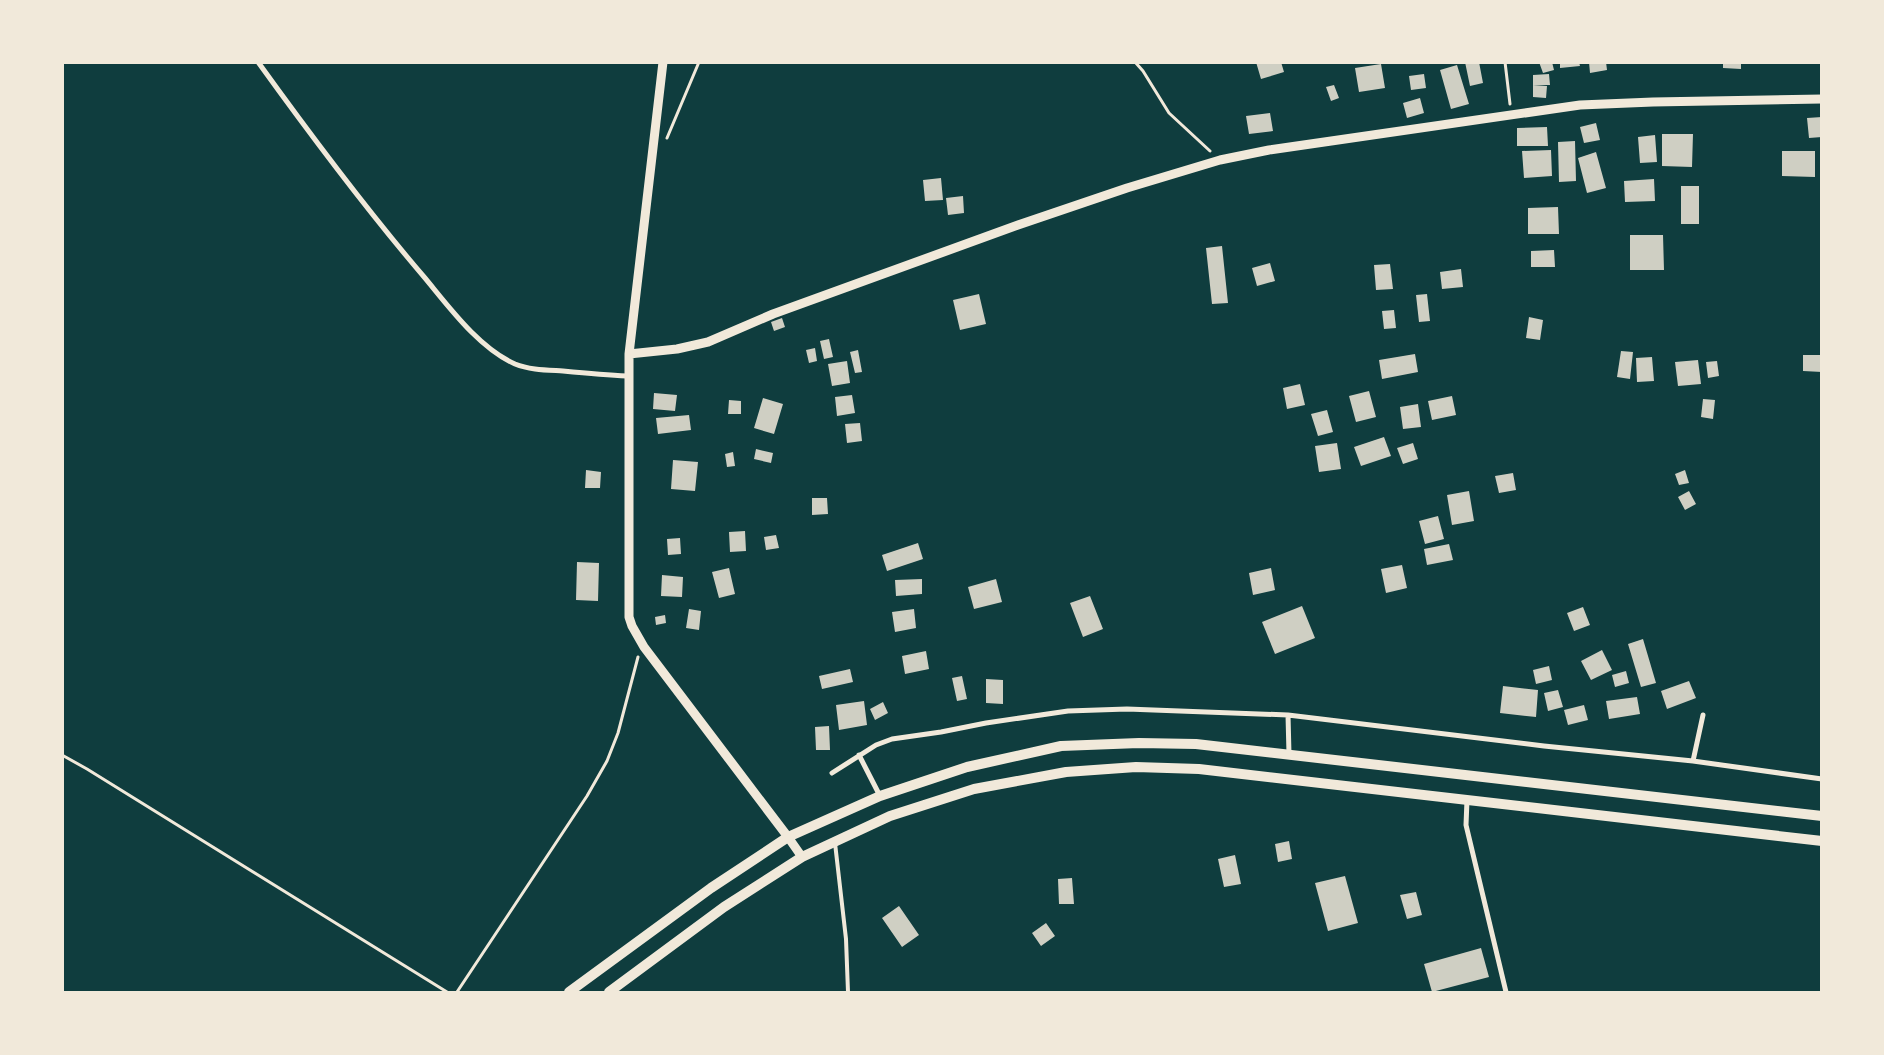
<svg xmlns="http://www.w3.org/2000/svg" width="1884" height="1055" font-family="'PT Sans Narrow',sans-serif">
<style>
.building{fill:#cfcfc3}
.lines{fill:none;stroke-linecap:round;stroke-linejoin:round}
.path{stroke:#f1e9da;stroke-width:3}
.service{stroke:#f1e9da;stroke-width:4}
.minor{stroke:#f1e9da;stroke-width:5}
.tertiary{stroke:#f1e9da;stroke-width:9}
.secondary{stroke:#f1e9da;stroke-width:10}
</style>
<rect width="100%" height="100%" fill="#0f3d3e"/>
<!-- building -->
<path class="building" d="M1256,62h25l3,10 -23,7z
M1465,62h14l4,21 -13,3z
M1539,62h13l2,8 -11,3z
M1560,62h19l1,4 -20,2z
M1589,62h17l1,8 -17,3z
M1723,62h18v7l-18,-1z
M1381,64l4,24 -26,4 -4,-24z
M1457,65l12,39 -18,5 -11,-39z
M1424,74l2,14 -15,2 -2,-14z
M1549,74l1,11h-17l14,1 -1,12 -13,-1v-22z
M1334,85l5,13 -8,3 -5,-14z
M1420,98l4,15 -17,5 -4,-15z
M1270,113l3,18 -24,3 -3,-18z
M1822,117v20l-13,1 -2,-20z
M1596,123l4,17 -16,3 -4,-16z
M1547,127l1,19h-31v-18z
M1662,134h31l-1,33 -30,-1z
M1655,135l2,27 -17,1 -2,-26z
M1575,141l1,40 -17,1 -1,-40z
M1551,150l1,26 -28,2 -2,-27z
M1782,151h33v26l-33,-1z
M1596,152l10,36 -19,5 -9,-35z
M941,178l2,22 -18,1 -2,-21z
M1654,179l1,22 -30,1 -1,-21z
M1681,186h18v38h-18z
M963,196l1,17 -16,2 -2,-17z
M1558,207l1,27h-31v-26z
M1630,235h33l1,35h-34z
M1222,246l6,57 -16,1 -6,-56z
M1554,250l1,17h-24v-16z
M1270,263l5,18 -18,5 -5,-18z
M1390,264l3,25 -17,1 -2,-25z
M1461,269l2,18 -21,2 -2,-17z
M979,294l7,30 -26,6 -7,-30z
M1427,294l3,27 -11,1 -3,-27z
M1394,310l2,18 -12,1 -2,-18z
M1529,317l14,3 -3,20 -14,-2z
M782,318l3,9 -11,4 -3,-9z
M829,339l4,18 -9,2 -4,-18z
M815,348l2,13 -8,2 -3,-13z
M858,350l4,22 -7,1 -5,-21z
M1621,351l12,1 -3,27 -13,-2z
M1415,354l3,18 -36,7 -3,-19z
M1803,355h19v17l-19,-1z
M1652,357l2,24 -17,1 -1,-24z
M1698,360l3,24 -23,2 -3,-24z
M847,361l3,22 -18,3 -4,-22z
M1717,361l2,15 -11,2 -2,-16z
M1300,384l5,21 -18,4 -4,-21z
M1369,391l7,26 -20,5 -7,-26z
M654,393l23,2 -2,16 -22,-2z
M852,395l3,18 -18,3 -2,-19z
M1452,396l4,19 -24,5 -4,-19z
M763,398l20,6 -9,30 -20,-6z
M1703,399l12,1 -2,19 -12,-2z
M729,400l12,1v13h-13z
M1418,404l3,23 -18,2 -3,-22z
M1327,410l6,22 -15,4 -7,-22z
M689,415l2,15 -33,4 -2,-16z
M860,423l2,18 -15,2 -2,-19z
M1384,437l7,19 -30,10 -7,-19z
M1337,443l4,26 -22,3 -4,-26z
M1413,443l5,16 -15,5 -6,-16z
M756,449l17,4 -2,10 -17,-4z
M733,452l2,14 -8,1 -2,-13z
M673,460l25,2 -3,29 -24,-2z
M586,470l15,2 -1,16h-15z
M1685,470l4,13 -10,2 -4,-11z
M1513,473l3,17 -17,3 -4,-17z
M1469,491l5,30 -22,4 -5,-30z
M1689,491l7,13 -11,6 -7,-13z
M812,498h15l1,16 -16,1z
M1438,516l6,23 -19,5 -6,-23z
M745,531l1,20 -16,1 -1,-20z
M776,535l3,13 -13,2 -2,-13z
M680,538l1,16 -13,1 -1,-16z
M918,543l5,16 -36,12 -5,-16z
M1449,544l4,16 -26,5 -3,-16z
M577,562l22,1 -1,38 -22,-1z
M1402,565l5,23 -21,5 -5,-24z
M729,568l6,26 -16,4 -7,-26z
M1271,568l4,22 -22,5 -4,-22z
M662,575l21,2 -1,20 -21,-1z
M922,579v15l-26,2 -1,-16z
M996,579l6,23 -28,7 -6,-22z
M1090,596l13,33 -20,8 -13,-34z
M1302,606l13,32 -40,16 -13,-32z
M1583,607l7,18 -16,6 -7,-18z
M689,609l12,2 -2,19 -13,-2z
M914,609l2,19 -21,4 -3,-20z
M665,615l1,8 -10,2 -1,-8z
M1643,639l13,44 -15,4 -13,-43z
M1602,650l10,20 -21,10 -10,-19z
M926,651l3,18 -24,5 -3,-18z
M1549,666l3,14 -16,4 -3,-14z
M850,669l3,13 -31,7 -3,-13z
M1626,671l3,12 -14,4 -3,-12z
M962,676l5,23 -10,2 -5,-23z
M986,679l17,1v24l-17,-1z
M1689,681l7,17 -29,11 -6,-18z
M1503,686l35,4 -2,27 -36,-4z
M1558,690l5,17 -15,4 -4,-18z
M1637,697l3,17 -31,5 -3,-18z
M864,701l3,24 -28,5 -3,-25z
M883,702l5,11 -13,7 -5,-11z
M1584,705l4,15 -20,5 -4,-15z
M829,726l1,24h-14l-1,-23z
M1289,841l3,18 -14,3 -3,-18z
M1235,855l6,29 -17,3 -6,-28z
M1345,876l13,47 -30,8 -13,-48z
M1072,878l2,26h-15l-1,-25z
M1416,892l6,23 -15,4 -7,-24z
M899,906l20,29 -17,12 -20,-29z
M1046,923l9,13 -14,10 -9,-13z
M1481,948l8,29 -57,15 -8,-28z"/>
<g class="lines">
<!-- path -->
<path class="path" d="M1135,62l8,9 26,42 41,38
M1505,62l5,42
M667,138l32,-76
M62,755l25,14 360,223
M457,992l130,-196 20,-35 11,-28 20,-76"/>
<!-- service -->
<path class="service" d="M835,843l11,96 2,53"/>
<!-- minor -->
<path class="minor" d="M258,62c54,75 107,146 167,216 24,29 54,70 90,86 15,6 32,6 48,7 21,2 43,4 64,5
M1289,754l-1,-39 256,31 149,15 10,-46
M859,755l21,41
M1693,761l129,18
M832,773l44,-28 16,-6 49,-7 45,-9 82,-12 59,-2 161,6
M1467,800l-1,25 40,167"/>
<!-- tertiary -->
<path class="tertiary" d="M663,62l-34,292v263l3,9 12,21 144,190 14,20
M629,354l48,-5 31,-7 65,-28 245,-89 109,-37 93,-28 49,-10 311,-45 73,-3 169,-3"/>
<!-- secondary -->
<path class="secondary" d="M569,992l142,-104 77,-51 92,-41 87,-29 94,-21 78,-3 57,1 626,72
M609,992l115,-85 78,-50 88,-41 84,-27 92,-17 70,-5 63,2 623,72"/>
</g>
<!-- border -->
<rect width="1884" height="1055" fill="none" stroke="#f1e9da" stroke-width="128"/>
</svg>
